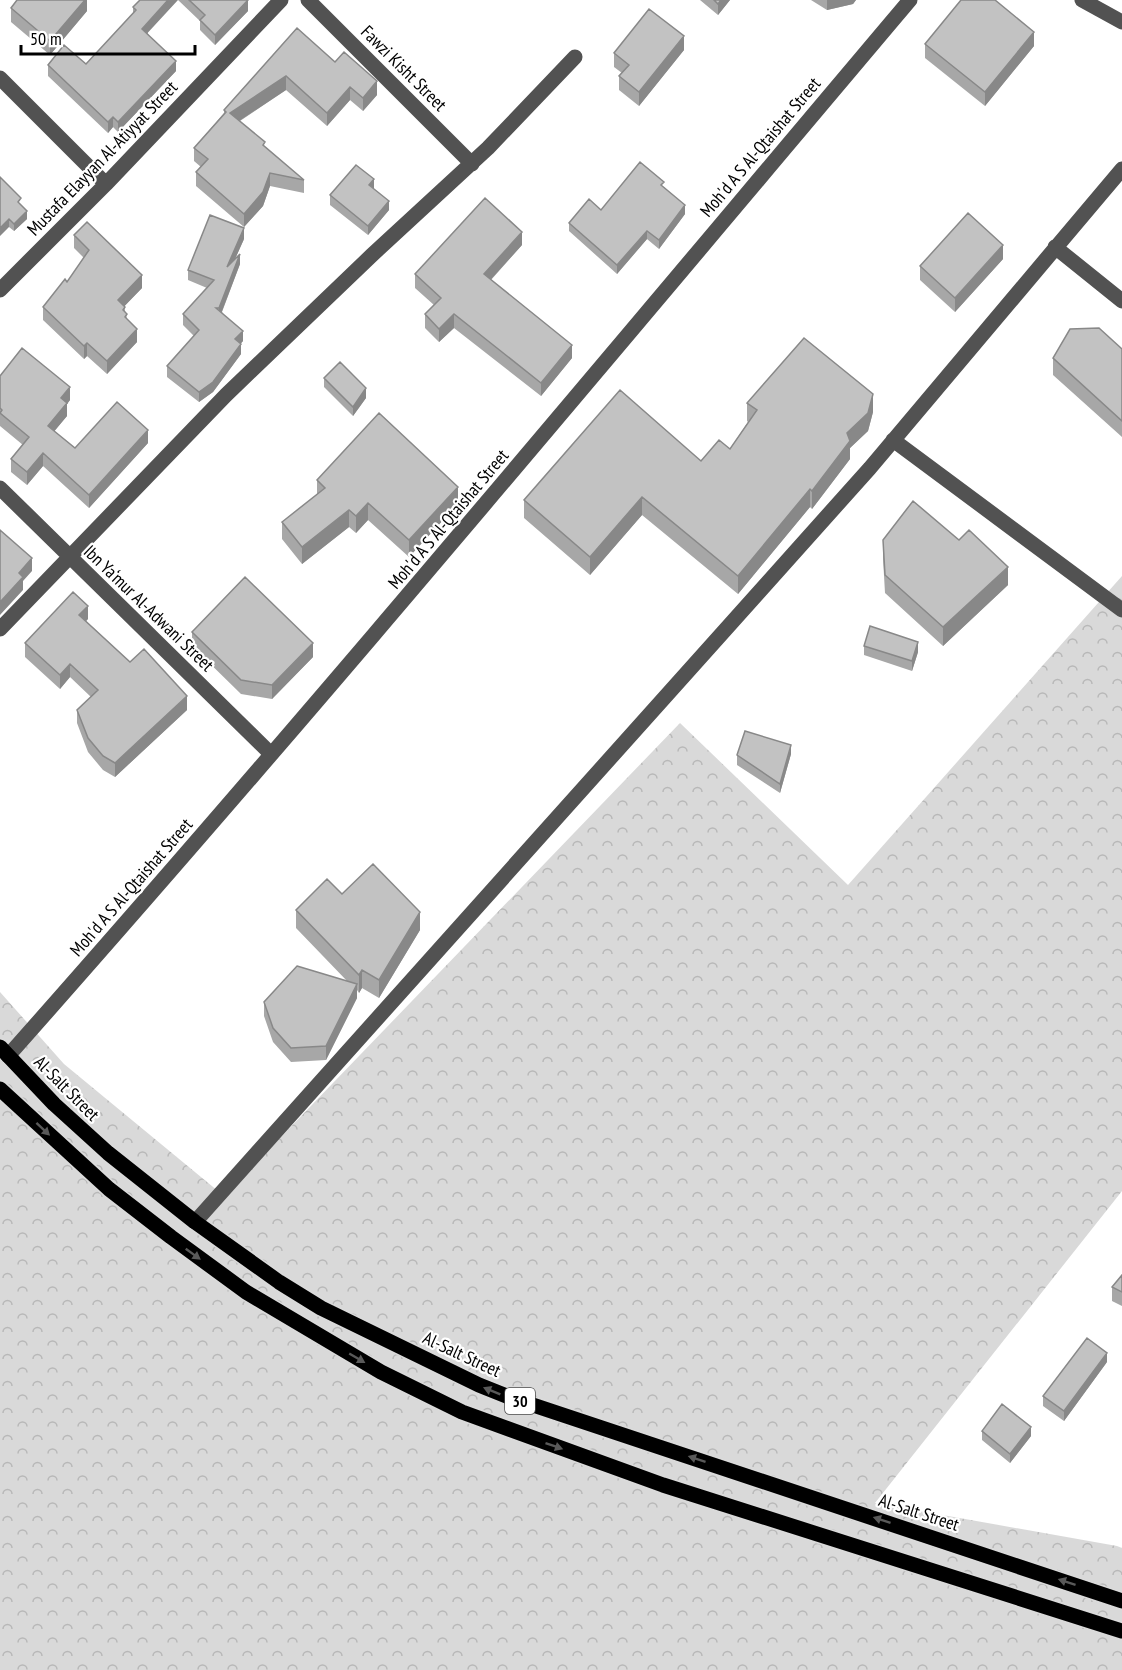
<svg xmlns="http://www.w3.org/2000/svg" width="1122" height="1670" font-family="'PT Sans Narrow',sans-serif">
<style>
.forest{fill:url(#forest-crowns)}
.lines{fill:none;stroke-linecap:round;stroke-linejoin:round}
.major-casing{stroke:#dbdbdb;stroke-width:18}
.minor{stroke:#525252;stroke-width:15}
.major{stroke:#000;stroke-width:15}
.wall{fill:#a7a7a7}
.shaded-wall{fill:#888}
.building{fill:#c2c2c2;stroke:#888;stroke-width:1.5}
.oneway{fill:#595959}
.labels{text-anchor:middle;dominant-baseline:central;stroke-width:4.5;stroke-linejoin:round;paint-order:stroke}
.shield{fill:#fff;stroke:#4c4c4c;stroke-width:1.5}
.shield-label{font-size:16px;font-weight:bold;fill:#000}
.street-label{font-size:18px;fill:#000;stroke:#fff}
</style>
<defs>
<pattern id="forest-crowns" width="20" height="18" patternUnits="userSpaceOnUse" patternTransform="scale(1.5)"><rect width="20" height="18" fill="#d9d9d9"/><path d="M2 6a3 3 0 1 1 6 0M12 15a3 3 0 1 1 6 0" fill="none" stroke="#b8b8b8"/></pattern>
</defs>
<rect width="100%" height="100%" fill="#fff"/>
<!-- forest -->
<path class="forest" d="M1122,576v615l-247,312 242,43 5,2v122h-1122v-678l64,72 160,132 456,-473 168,162z"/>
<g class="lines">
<!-- major casing -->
<g class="major-casing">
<path id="major" d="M0,1047l54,57 54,49 87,69 84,60 42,26 158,77 30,12 613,204
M0,1089l109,100 62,48 75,55 135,80 81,40 201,73 459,146"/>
</g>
<!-- minor -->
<path class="minor" d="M308,0l164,164
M1082,0l40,22
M0,78l106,106
M1055,247l67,54
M0,290l106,-106 175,-184
M893,440l229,170
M0,488l271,266
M0,629l226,-234 146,-140 116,-107 87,-91
M8,1056c307,-346 603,-702 902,-1056
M195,1222l675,-754 252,-299"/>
<!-- major -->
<use href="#major" class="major"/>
</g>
<!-- wall -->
<path class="wall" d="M87,0v11l-37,44 -39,-33v-14z
M140,0l8,34 28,37 -58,61 -5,-5 -5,6 -60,-57v-11l38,-1 47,-51v-6z
M178,0h69l1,11 -33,34 -15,-15v-9z
M700,0h30l-12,15z
M811,0h45l-3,4 -26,6z
M297,28l38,34 42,33 -14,16 -13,-11 -23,26 -41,-36 -46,31 25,26 39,33v13l-34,-7 -7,20 -19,21 -48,-41v-14l5,-5 -7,-6v-13l30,-35v-3z
M925,44l109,2 -49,60 -60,-48z
M684,50l-45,56 -20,-16v-14l3,-3 -8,-6v-14z
M0,177l21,29 6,13 -13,12 -5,-4z
M664,187l21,27 -26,35 -12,-10 -30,35 -48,-43v-8l32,-13z
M373,189l16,21 -21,25 -38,-30v-10z
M74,235l68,53 -18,18 3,13 10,23 -30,32 -20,-18 -3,3 -41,-39v-13l24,-25 17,-24 -10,-10z
M244,239l-9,20 5,5 -18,48 21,29 -2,2v11l-28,38 -14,10 -32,-25v-11l27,-30 -11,-11v-11l24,-26 -19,-8v-10z
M522,245l-31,35 81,78 -31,38 -87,-68 -15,14 -14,-14v-14l9,-9 -19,-17v-14z
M1003,259l-48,53 -35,-32v-14z
M1122,349v88l-69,-62v-17z
M0,376l70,24 -3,4v12l-13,15 21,17 73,-5 -59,65 -46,-42 -16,19 -16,-13v-13l12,-14 -23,-19z
M324,378l42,20 -13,18 -29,-29z
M747,403l126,9 -5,19 -18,17v11l-38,50 -2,-2 -72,87 -96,-79 -52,60 -66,-57v-18l177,-39 29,-12 18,-27 -1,-1z
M317,480l141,24 -49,53 -41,-37 -12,13 -7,-6 -47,37 -20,-25v-17l35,-27z
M883,540l125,45 -65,61 -58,-53 -2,-35z
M88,619l-2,2 44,41 57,48 -72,67 -12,-7 -15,-18 -11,-29v-13l14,-13 -21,-20 -10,12 -35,-32v-14z
M192,632l121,25 -41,42 -31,-5 -49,-48z
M864,646l54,6 -6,19 -48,-16z
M791,754l-11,39 -43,-28v-10z
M342,894l78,36 -41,68 -17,-10 -3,5 -2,-3v8l-31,62 -35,2 -18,-20 -9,-26v-14l84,-20 -52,-54v-18z
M1122,1275v31l-10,-5v-14z
M1107,1362l-43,59 -21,-15v-10z
M982,1431l49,5 -21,27 -28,-23z"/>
<!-- shaded-wall -->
<path class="shaded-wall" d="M85,0h2v11l-37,44v-14z
M168,0h10l-36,39v-10z
M248,0v11l-33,34v-10z
M721,0h9l-12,15v-11z
M827,0h29l-3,4 -26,6z
M1034,32v14l-49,60v-14z
M684,36v14l-45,56v-14z
M176,61v10l-58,61v-10z
M286,76v14l-56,37v-14z
M377,81v14l-14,16v-13z
M350,87v13l-23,26v-13z
M113,117v10l-5,6v-11z
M270,173v13l-7,20 -19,21v-13z
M374,179v10l-5,-4z
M389,201v9l-21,25v-9z
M685,205v9l-26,35v-9z
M27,211v8l-13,12v-7z
M9,219v8l-9,9v-8z
M244,228v11l-17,38v-10z
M647,231v8l-30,35v-9z
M522,232v13l-38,42v-13z
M1003,245v14l-48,53v-14z
M240,254v10l-21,55v-11z
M142,275v13l-24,25v-13z
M454,314v14l-15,14v-13z
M137,329v13l-30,32v-13z
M243,331v10l-8,9v-11z
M87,343v13l-3,3v-13z
M241,344v10l-28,38 -14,10v-10z
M572,345v13l-31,38v-13z
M70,387v13l-3,4v12l-19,23v-13l13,-28z
M366,388v10l-13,18v-9z
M873,394v18l-5,19 -18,17v11l-38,50v-18l35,-58z
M148,430v13l-59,65v-13z
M43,453v13l-16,19v-13z
M458,487v17l-49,53v-17z
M810,489v18l-72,87v-18z
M642,497v18l-52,60v-18z
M368,503v17l-12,13v-17z
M349,510v17l-47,37v-17z
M32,558v13l-9,10v9l-23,25v-13l19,-29z
M1008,567v18l-65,61v-19z
M88,606v13l-9,9v-13z
M918,642v10l-6,19v-10z
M313,643v14l-41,42v-14z
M70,664v13l-10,12v-14z
M187,696v14l-72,67v-14z
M791,745v9l-11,39v-9z
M420,912v18l-41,68v-18z
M362,970v18l-3,5v-18z
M357,984v14l-31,62v-14z
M1107,1353v9l-43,59v-10z
M1031,1427v9l-21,27v-9z"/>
<!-- building -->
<path class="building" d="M17,0h68l-35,41 -39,-33z
M140,0h28l-26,29 34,32 -58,61 -5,-5 -5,5 -60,-57 16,-20 22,19 50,-54 -3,-3z
M189,0h59l-33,35 -15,-15 5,-5z
M714,0h7l-3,4z
M961,0h34l39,32 -49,60 -60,-48z
M649,9l35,27 -45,56 -20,-16 10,-11 -15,-12z
M297,28l38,34 9,-10 33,29 -14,17 -13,-11 -23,26 -41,-37 -56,37 35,29 -2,3 41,35 -34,-7 -7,19 -19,22 -48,-42 12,-13 -14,-11 32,-36 -2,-2z
M640,162l24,20 -3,3 24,20 -26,35 -12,-9 -30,34 -48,-42 20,-24 12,11z
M356,165l18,14 -5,6 20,16 -21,25 -38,-31z
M0,177l21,21 -3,4 9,9 -13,13 -5,-5 -9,9z
M485,198l37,34 -38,42 88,71 -31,38 -87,-69 -15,15 -14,-15 16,-16 -26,-24z
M968,213l35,32 -48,53 -35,-32z
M210,215l34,13 -17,39 13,-13 -21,54h-3l27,23 -8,8 6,5 -28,38 -14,10 -32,-26 32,-36 -16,-16 31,-34 -26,-10z
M87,222l55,53 -24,25 7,7 -2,3 4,4 -2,3 12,12 -30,32 -20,-18 -3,3 -41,-39 22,-28 2,3 22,-32 -15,-15z
M1099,328l23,21v72l-69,-63 17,-29z
M804,338l69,56 -5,19 -21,20 3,8 -38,50 -2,-2 -72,87 -96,-79 -52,60 -66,-57 96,-110 81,71 18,-21 11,9 27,-39 -10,-7z
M22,348l48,39 -9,11 6,5 -19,23 27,22 42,-46 31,28 -59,65 -46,-42 -16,19 -16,-13 18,-22 -29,-24 2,-3 -2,-2v-32z
M340,362l26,26 -13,19 -29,-29z
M379,413l79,74 -49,53 -41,-37 -12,13 -7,-6 -47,37 -20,-25 43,-34 -8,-8z
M913,501l46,39 10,-10 39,37 -65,60 -58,-52 -2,-35z
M0,530l32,28 -13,15 4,4 -23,25z
M245,577l68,66 -41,42 -31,-5 -49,-48z
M73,592l15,14 -9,9 51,47 14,-13 43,47 -72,67 -12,-7 -15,-18 -11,-28 21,-20 -28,-26 -10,11 -35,-32z
M870,626l48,16 -6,19 -48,-15z
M745,731l46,14 -11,39 -43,-29z
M373,864l47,48 -41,68 -17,-10 -3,5 -63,-65 31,-31 15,15z
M297,966l60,18 -31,62 -35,2 -18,-20 -9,-26z
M1122,1275v17l-10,-5z
M1087,1338l20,15 -43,58 -21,-15z
M1002,1404l29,23 -21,27 -28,-23z"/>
<!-- one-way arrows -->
<defs><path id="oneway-solid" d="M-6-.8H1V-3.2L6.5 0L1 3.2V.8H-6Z" transform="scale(1.5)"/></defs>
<g class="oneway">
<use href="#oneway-solid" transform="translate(43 1129) rotate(43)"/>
<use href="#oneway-solid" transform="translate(193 1254) rotate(36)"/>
<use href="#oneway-solid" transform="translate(357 1358) rotate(30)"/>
<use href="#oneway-solid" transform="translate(492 1391) rotate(-158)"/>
<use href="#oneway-solid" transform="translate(554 1446) rotate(19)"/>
<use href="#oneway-solid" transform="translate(697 1459) rotate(-162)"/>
<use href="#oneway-solid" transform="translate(882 1520) rotate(-162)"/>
<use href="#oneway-solid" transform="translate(1067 1582) rotate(-162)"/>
</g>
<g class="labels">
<!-- shield labels -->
<rect class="shield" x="505" y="1388" width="30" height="26" rx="4.5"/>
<g class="shield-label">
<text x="520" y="1401">30</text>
</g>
<!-- street labels -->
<g class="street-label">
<text transform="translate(404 68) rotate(45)">Fawzi Kisht Street</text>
<text transform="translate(760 147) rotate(-50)">Moh'd A S Al-Qtaishat Street</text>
<text transform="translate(102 158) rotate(-46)">Mustafa Elayyan Al-Atiyyat Street</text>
<text transform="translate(448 519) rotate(-50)">Moh'd A S Al-Qtaishat Street</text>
<text transform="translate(149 608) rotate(44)">Ibn Ya‘mur Al-Adwani Street</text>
<text transform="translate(131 887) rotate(-49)">Moh'd A S Al-Qtaishat Street</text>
<text transform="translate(67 1088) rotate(45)">Al-Salt Street</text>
<text transform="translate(462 1354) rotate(25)">Al-Salt Street</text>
<text transform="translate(919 1512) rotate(18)">Al-Salt Street</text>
</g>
</g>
<!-- scale -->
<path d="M21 45v9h174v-9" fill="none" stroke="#000000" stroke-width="3"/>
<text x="30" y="45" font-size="18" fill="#000000" stroke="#ffffff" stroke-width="4.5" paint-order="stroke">50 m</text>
</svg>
